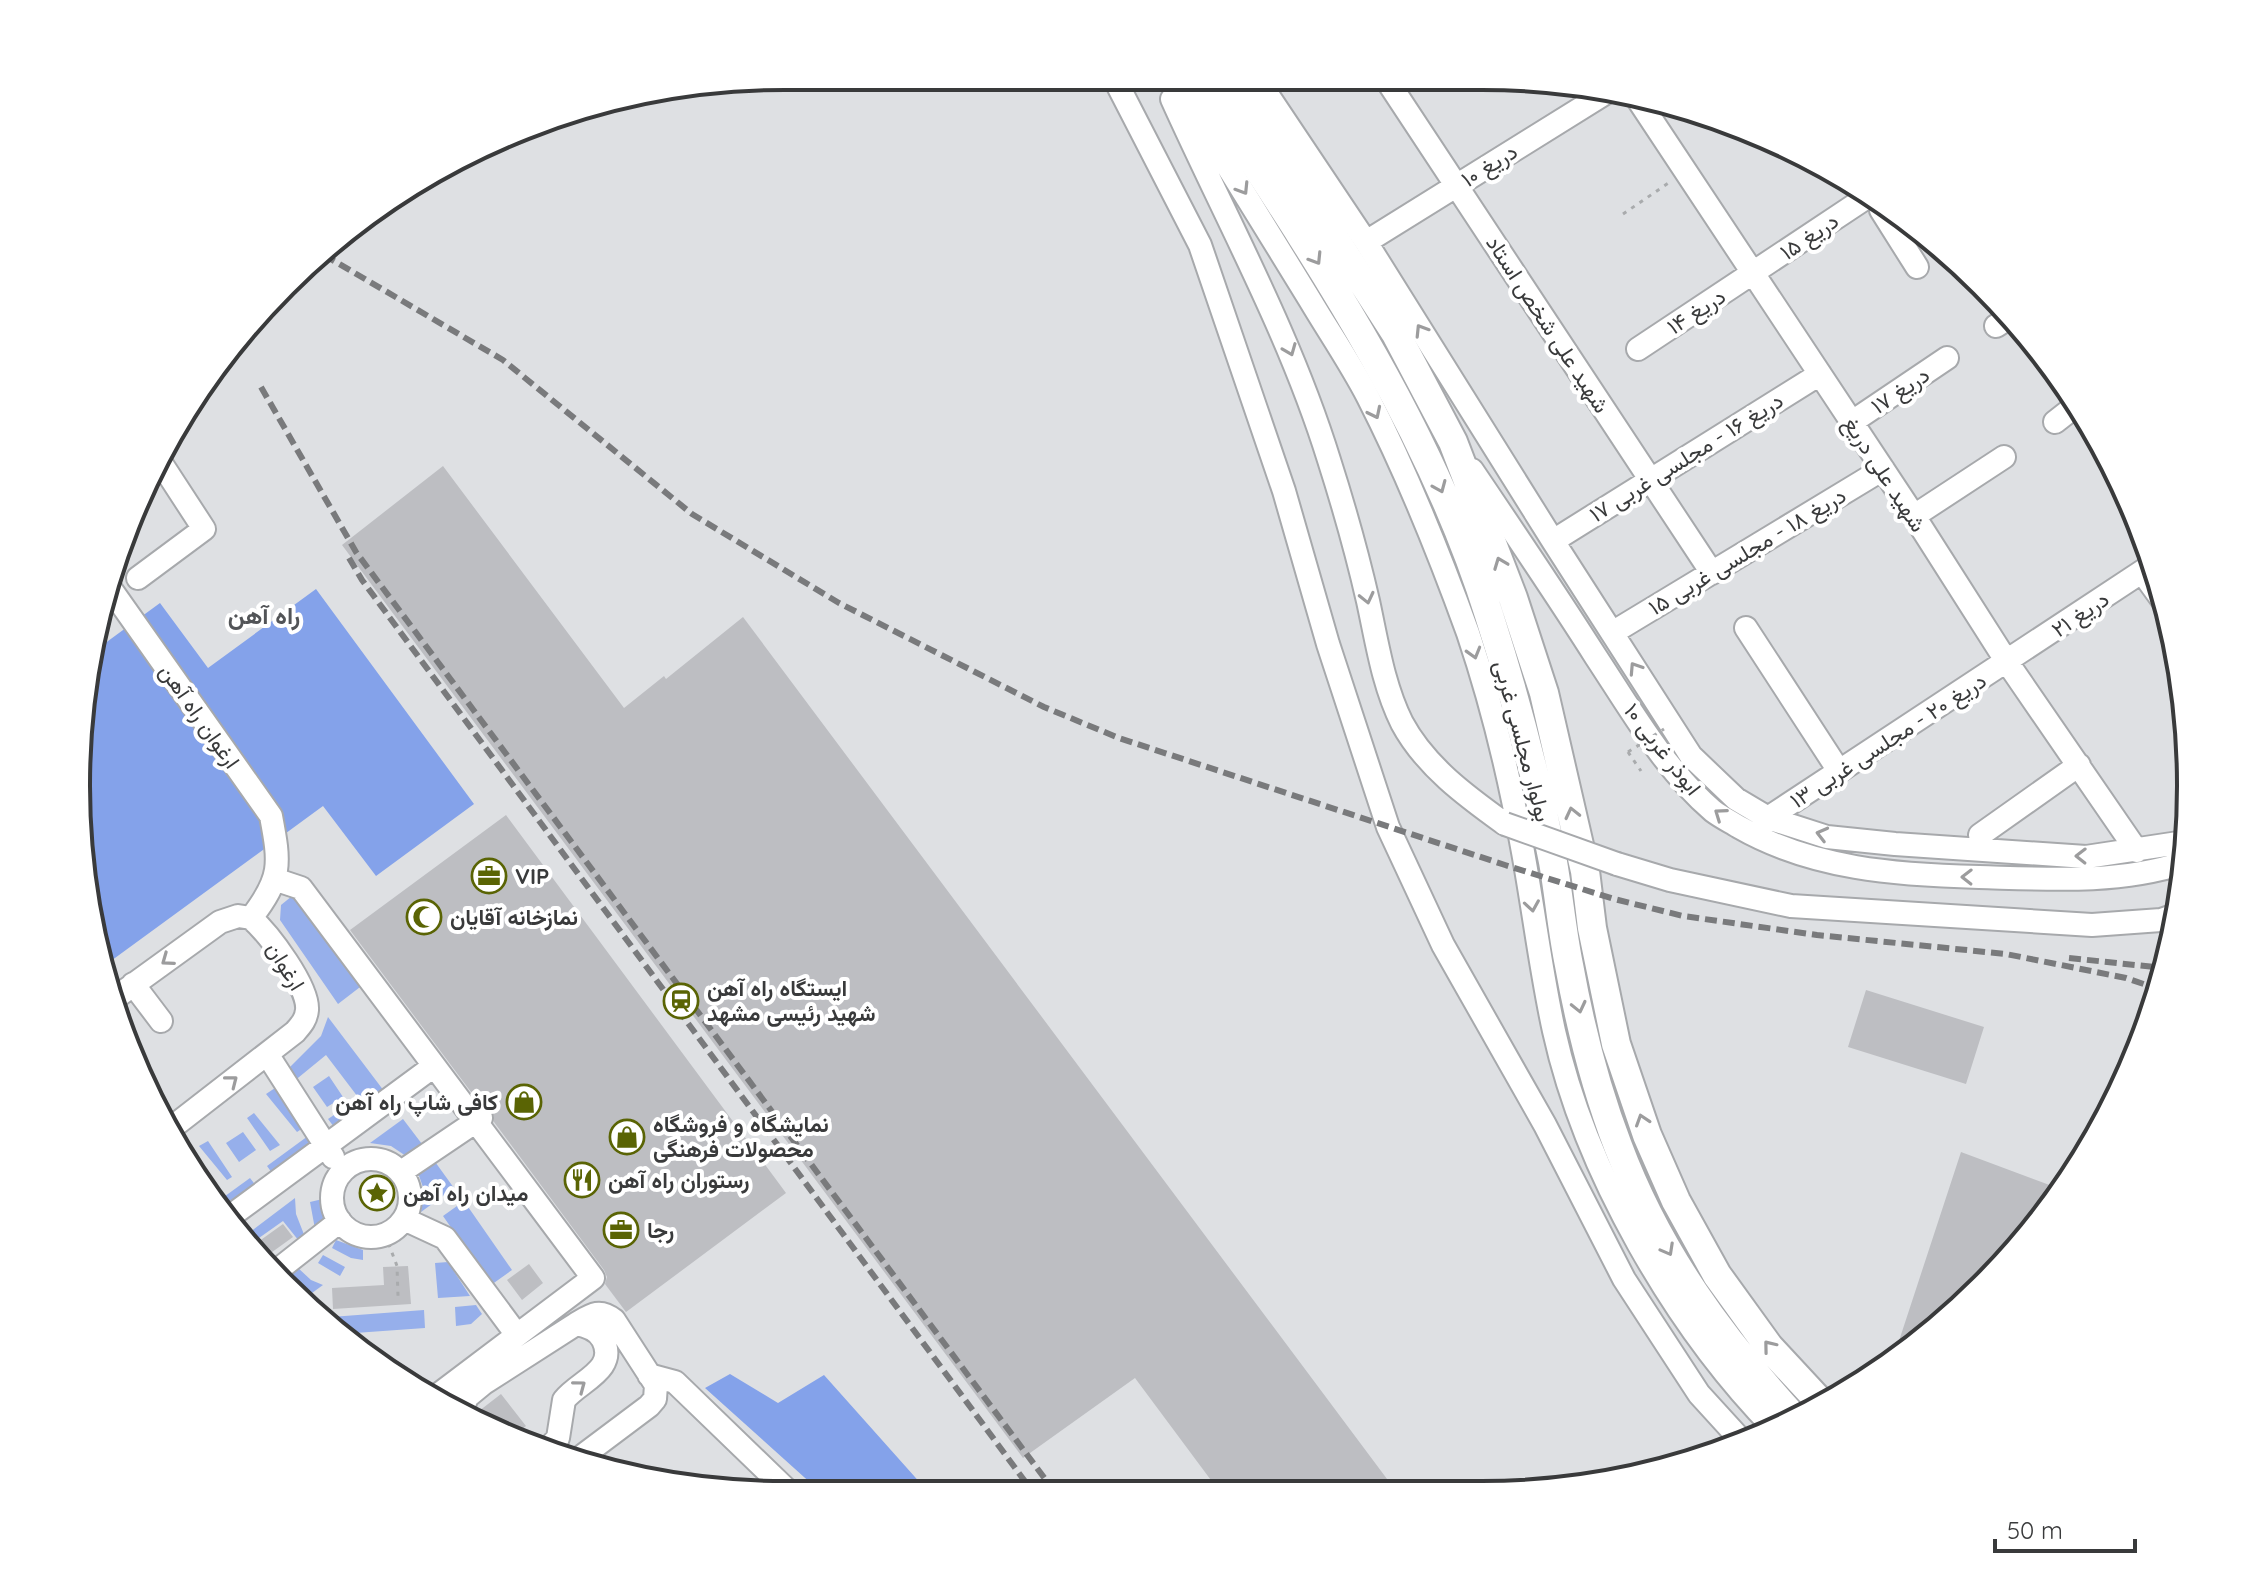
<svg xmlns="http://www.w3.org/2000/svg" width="2267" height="1571" font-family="Quicksand,Vazirmatn,sans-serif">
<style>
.green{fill:#96afeb}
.forest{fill:#84a2ea}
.building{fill:#bdbec2}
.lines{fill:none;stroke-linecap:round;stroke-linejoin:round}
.minor-casing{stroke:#a7a9ac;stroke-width:26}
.major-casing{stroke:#a7a9ac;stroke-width:32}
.path{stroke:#a9abad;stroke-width:3;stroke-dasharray:4 6;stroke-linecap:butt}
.minor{stroke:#fff;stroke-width:22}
.major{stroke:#fff;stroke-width:28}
.rail{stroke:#797a7c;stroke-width:6;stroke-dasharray:12 6;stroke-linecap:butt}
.minor-bridge-casing{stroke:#a7a9ac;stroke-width:26;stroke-linecap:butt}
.path-bridge{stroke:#a9abad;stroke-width:3;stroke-dasharray:4 6;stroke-linecap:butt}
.minor-bridge{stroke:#fff;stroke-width:22}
.oneway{stroke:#9c9c9d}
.labels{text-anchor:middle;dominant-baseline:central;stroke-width:8;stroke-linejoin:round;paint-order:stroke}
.street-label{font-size:22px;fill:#393a3b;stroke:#fff}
.poi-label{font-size:22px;font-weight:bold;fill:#393a3b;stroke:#fff;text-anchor:start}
.neighbourhood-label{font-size:24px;font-weight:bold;fill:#525457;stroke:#fff}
.rim{fill:none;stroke:#393a3b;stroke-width:4}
</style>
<rect width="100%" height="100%" fill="#dee0e3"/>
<!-- green -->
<path class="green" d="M297,892l67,92 -26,20 -58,-84 1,-15z
M328,1017l56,74 -20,14 -38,-50 -33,27 -3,-15 31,-31z
M329,1076l14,21 -16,10 -14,-20z
M275,1088l28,40 -6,4 -31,-38z
M355,1101l5,9 -26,17 -6,-8z
M254,1113l26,32 -10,6 -23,-33z
M403,1119l22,29 -16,10 -18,-12 -21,-3z
M243,1132l13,18 -17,12 -13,-19z
M308,1136l5,7 -41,30 -5,-7z
M208,1141l24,36 -5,3 -28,-34z
M433,1159l21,29 -33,24 3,-22 -7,-20z
M250,1178l7,9 -30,21 -6,-9z
M295,1198l1,16 9,23 -6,4 -16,-20 -31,22 -6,-8z
M327,1198l5,20 -17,11 -5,-27z
M464,1201l48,69 -21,15 -48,-69z
M336,1240l27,10v10l-12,-2 -19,-10z
M323,1255l22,12 -5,9 -22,-13z
M448,1262l22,34 -32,2 -3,-35z
M297,1267l14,13 12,5 -22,16 -22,-21z
M476,1305l6,9 -11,10 -15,2 -1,-19z
M424,1310l1,18 -84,6 -10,-8v-9z"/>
<!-- forest -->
<path class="forest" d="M316,589l158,215 -98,72 -53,-70 -219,160 -14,-43 -8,-230 11,-41 67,-49 48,65z
M730,1374l48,29 46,-28 107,120h-107l-119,-107z"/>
<!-- building -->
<path class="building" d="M443,466l181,242 40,-32 2,3 77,-62 650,870 -10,8h-161l-87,-117 -112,80 -681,-913z
M506,815l280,378 -160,119 -21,-28 2,-7 -3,-7 -110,-148 -2,-12 -12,-6 -130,-174z
M1866,990l118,37 -18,57 -118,-37z
M1961,1152l102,38 -80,98 -87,62z
M283,1224l10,13 -25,18 -10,-13z
M529,1264l14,19 -21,17 -15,-20z
M408,1266l3,38 -78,5 -1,-21 52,-3 -1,-18z
M501,1394l25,32 -17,13 -15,-9 -15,-19z"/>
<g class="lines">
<!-- minor casing -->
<g class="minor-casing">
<path id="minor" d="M1113,76l87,169 84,246 44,153 60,183 55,118 102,180 79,154 75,115 42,46
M1171,76c47,74 93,149 139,224 19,32 41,64 58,97 39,76 71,156 100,236 24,71 42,146 55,219 11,60 18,120 31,179 31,140 121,296 221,398
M1255,76l111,166 187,299 138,215 45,43 32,19 59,19 68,7 191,13 99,-15
M1384,76l328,497
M1635,95l279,421 93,146 130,189
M1172,99c54,120 118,235 157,361 15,47 28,93 39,141 9,41 15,84 34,122 23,43 64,73 103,101
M1881,210l36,57
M1366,242l246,-153
M1996,326l14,-9
M1638,349l226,-150
M1852,422l95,-64
M2055,422l23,-18
M1472,470c42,62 84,124 124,187 35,53 69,113 117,154 8,6 18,11 26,16 73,42 158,48 240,50 69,2 138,7 204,-14
M1914,516l90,-59
M1553,541l267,-167
M2142,572l21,29
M138,578l66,-49 -43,-66
M110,588l161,228c9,48 11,62 -20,102
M1746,628l93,143
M1612,633l271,-164
M1768,818l384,-253
M1980,835l99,-70
M1617,864l53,16 121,26 301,19 69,-5 17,-6
M274,879l27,9 292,390 -159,120
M133,984l28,37
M115,998l105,-76 18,-6 13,2
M267,1054l66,103
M170,1129l125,-97c6,-7 11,-12 12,-22 2,-23 -38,-76 -56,-92
M332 1198a39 39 0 1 1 78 0a39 39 0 1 1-78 0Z
M401,1172l80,-54
M232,1215l202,-149
M404,1219l41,19 72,97
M274,1273l66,-52
M576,1324c15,-9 23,-16 38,-4l42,65 -1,14 -6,7 -72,54
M649,1375l26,7 117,113
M461,1413l6,-16 17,-14 92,-59c11,2 22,6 27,16 15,30 -24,41 -39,60l-6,38 -12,13"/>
</g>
<!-- major casing -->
<g class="major-casing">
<path id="major" d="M1197,76c112,171 230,341 292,539 26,81 48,163 64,247 6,34 9,69 16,103 11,61 27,124 49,181 40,107 103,192 179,275
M1230,76l166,258 57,108 60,156 31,95 41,178 7,57 24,116 31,91 29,66 41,74 52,72 52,56"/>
</g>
<!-- path -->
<path class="path" d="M1623,214l47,-32
M1628,752l13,19
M385,1234l12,32 1,30"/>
<!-- minor -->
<use href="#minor" class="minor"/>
<!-- major -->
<use href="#major" class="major"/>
<!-- rail -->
<path class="rail" d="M324,255l179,105 189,154 147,89 205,104 75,31 386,127 109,34 69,17 134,19 189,19 120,24 32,11
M261,387l95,165 701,943
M349,558l13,22 673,915
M2069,958l95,10"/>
<!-- minor-bridge casing -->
<g class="minor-bridge-casing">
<path id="minor-bridge" d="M1505,824l112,40"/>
</g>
<!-- path-bridge -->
<path class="path-bridge" d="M1628,752l36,-23"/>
<!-- minor-bridge -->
<use href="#minor-bridge" class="minor-bridge"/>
</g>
<!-- one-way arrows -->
<defs><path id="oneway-chevron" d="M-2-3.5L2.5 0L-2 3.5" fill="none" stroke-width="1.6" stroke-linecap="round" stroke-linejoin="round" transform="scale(2)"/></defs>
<g class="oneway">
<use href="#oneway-chevron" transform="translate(1243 189) rotate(58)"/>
<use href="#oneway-chevron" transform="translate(1316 259) rotate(58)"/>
<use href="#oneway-chevron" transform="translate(1421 330) rotate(-122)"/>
<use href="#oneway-chevron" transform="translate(1290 350) rotate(68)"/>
<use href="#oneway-chevron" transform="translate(1375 413) rotate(64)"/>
<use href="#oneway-chevron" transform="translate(1440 487) rotate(67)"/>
<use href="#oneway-chevron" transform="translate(1500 563) rotate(-111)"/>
<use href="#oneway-chevron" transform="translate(1367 598) rotate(77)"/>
<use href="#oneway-chevron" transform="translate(1474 653) rotate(74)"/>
<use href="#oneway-chevron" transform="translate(1635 668) rotate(-123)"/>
<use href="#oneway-chevron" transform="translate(1572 813) rotate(-103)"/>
<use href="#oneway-chevron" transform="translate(1720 814) rotate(-145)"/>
<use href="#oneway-chevron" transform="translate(1822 834) rotate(-166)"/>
<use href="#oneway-chevron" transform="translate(2081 856) rotate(-179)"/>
<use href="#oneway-chevron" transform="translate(1967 877) rotate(-179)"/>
<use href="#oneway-chevron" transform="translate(1532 906) rotate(81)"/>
<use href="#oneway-chevron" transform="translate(167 960) rotate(144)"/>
<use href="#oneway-chevron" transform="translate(1579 1007) rotate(77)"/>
<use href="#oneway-chevron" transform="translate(232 1081) rotate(-38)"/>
<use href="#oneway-chevron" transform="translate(1642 1120) rotate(-108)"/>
<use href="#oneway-chevron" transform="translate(1668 1250) rotate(61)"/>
<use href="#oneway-chevron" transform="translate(1769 1346) rotate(-129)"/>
<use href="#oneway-chevron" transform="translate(580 1386) rotate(-37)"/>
</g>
<!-- icons -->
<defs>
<g id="office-ring" transform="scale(1.8)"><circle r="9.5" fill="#fff" stroke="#5a6404" stroke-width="1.5"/><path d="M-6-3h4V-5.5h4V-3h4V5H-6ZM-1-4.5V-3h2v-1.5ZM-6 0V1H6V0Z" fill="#5a6404"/></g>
<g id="mosque-ring" transform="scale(1.8)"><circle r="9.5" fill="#fff" stroke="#5a6404" stroke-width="1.5"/><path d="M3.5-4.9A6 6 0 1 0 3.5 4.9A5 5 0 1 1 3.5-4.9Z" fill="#5a6404"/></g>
<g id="station-ring" transform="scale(1.8)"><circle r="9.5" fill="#fff" stroke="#5a6404" stroke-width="1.5"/><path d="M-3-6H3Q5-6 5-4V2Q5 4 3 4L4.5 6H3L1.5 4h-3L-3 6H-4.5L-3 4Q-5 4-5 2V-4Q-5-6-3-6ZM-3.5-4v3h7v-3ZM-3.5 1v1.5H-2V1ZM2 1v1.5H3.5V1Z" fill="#5a6404"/></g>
<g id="shop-ring" transform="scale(1.8)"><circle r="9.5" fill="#fff" stroke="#5a6404" stroke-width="1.5"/><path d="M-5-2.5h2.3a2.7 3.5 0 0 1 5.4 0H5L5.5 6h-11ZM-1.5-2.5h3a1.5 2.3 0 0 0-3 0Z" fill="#5a6404"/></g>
<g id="restaurant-ring" transform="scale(1.8)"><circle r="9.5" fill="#fff" stroke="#5a6404" stroke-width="1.5"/><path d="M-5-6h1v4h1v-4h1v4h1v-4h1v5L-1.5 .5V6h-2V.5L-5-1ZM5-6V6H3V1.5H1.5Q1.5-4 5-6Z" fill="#5a6404"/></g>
<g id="sight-ring" transform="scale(1.8)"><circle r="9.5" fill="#fff" stroke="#5a6404" stroke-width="1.5"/><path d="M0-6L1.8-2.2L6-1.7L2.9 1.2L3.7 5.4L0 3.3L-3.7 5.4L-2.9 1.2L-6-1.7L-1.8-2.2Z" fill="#5a6404"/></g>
</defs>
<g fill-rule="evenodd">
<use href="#office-ring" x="489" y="876"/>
<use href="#mosque-ring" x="424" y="917"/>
<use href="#station-ring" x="681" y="1001"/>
<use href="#shop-ring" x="524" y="1102"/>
<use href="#shop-ring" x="627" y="1137"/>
<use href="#restaurant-ring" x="582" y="1180"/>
<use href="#sight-ring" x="377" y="1193"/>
<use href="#office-ring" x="621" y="1230"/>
</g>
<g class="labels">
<!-- street labels -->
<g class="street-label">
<text transform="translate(1489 165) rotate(-32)">دریغ ۱۰</text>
<text transform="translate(1809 236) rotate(-34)">دریغ ۱۵</text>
<text transform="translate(1696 311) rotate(-33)">دریغ ۱۴</text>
<text transform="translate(1548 324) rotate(57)">شهید علی شخص استاد</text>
<text transform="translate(1900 390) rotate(-34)">دریغ ۱۷</text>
<text transform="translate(1686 457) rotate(-32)">دریغ ۱۶ - مجلسی غربی ۱۷</text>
<text transform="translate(1885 474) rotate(57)">شهید علی دریغ</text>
<text transform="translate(1747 551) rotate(-31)">دریغ ۱۸ - مجلسی غربی ۱۵</text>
<text transform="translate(2080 614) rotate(-34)">دریغ ۲۱</text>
<text transform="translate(200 716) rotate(55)">ارغوان راه آهن</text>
<text transform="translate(1888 740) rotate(-33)">دریغ ۲۰ - مجلسی غربی ۱۳</text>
<text transform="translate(1523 741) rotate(75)">بولوار مجلسی غربی</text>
<text transform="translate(1663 749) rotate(52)">ابوذر غربی ۱۰</text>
<text transform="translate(286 966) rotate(59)">ارغوان</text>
</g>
<!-- poi labels -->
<g class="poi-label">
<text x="515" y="876">VIP</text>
<text x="450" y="917">نمازخانه آقایان</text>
<text x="707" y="988">ایستگاه راه آهن<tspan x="707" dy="25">شهید رئیسی مشهد</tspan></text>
<text x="498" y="1102" text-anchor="end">کافی شاپ راه آهن</text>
<text x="653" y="1124">نمایشگاه و فروشگاه<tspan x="653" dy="25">محصولات فرهنگی</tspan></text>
<text x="608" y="1180">رستوران راه آهن</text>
<text x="403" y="1193">میدان راه آهن</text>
<text x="647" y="1230">رجا</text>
</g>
<!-- neighbourhood labels -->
<g class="neighbourhood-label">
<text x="264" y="615">راه آهن</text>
</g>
</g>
<!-- crop -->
<path d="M0 0H2267V1571H0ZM785 90H1482A695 695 0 0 1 2177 785V786A695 695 0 0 1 1482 1481H785A695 695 0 0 1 90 786V785A695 695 0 0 1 785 90Z" fill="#fff" fill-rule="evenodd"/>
<path class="rim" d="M785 90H1482A695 695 0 0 1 2177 785V786A695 695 0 0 1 1482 1481H785A695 695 0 0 1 90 786V785A695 695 0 0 1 785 90Z"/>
<!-- scale -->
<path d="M1995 1539v12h140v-12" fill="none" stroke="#393a3b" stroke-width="4"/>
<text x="2007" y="1539" font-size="24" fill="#393a3b" stroke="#ffffff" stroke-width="6" paint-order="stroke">50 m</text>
</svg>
